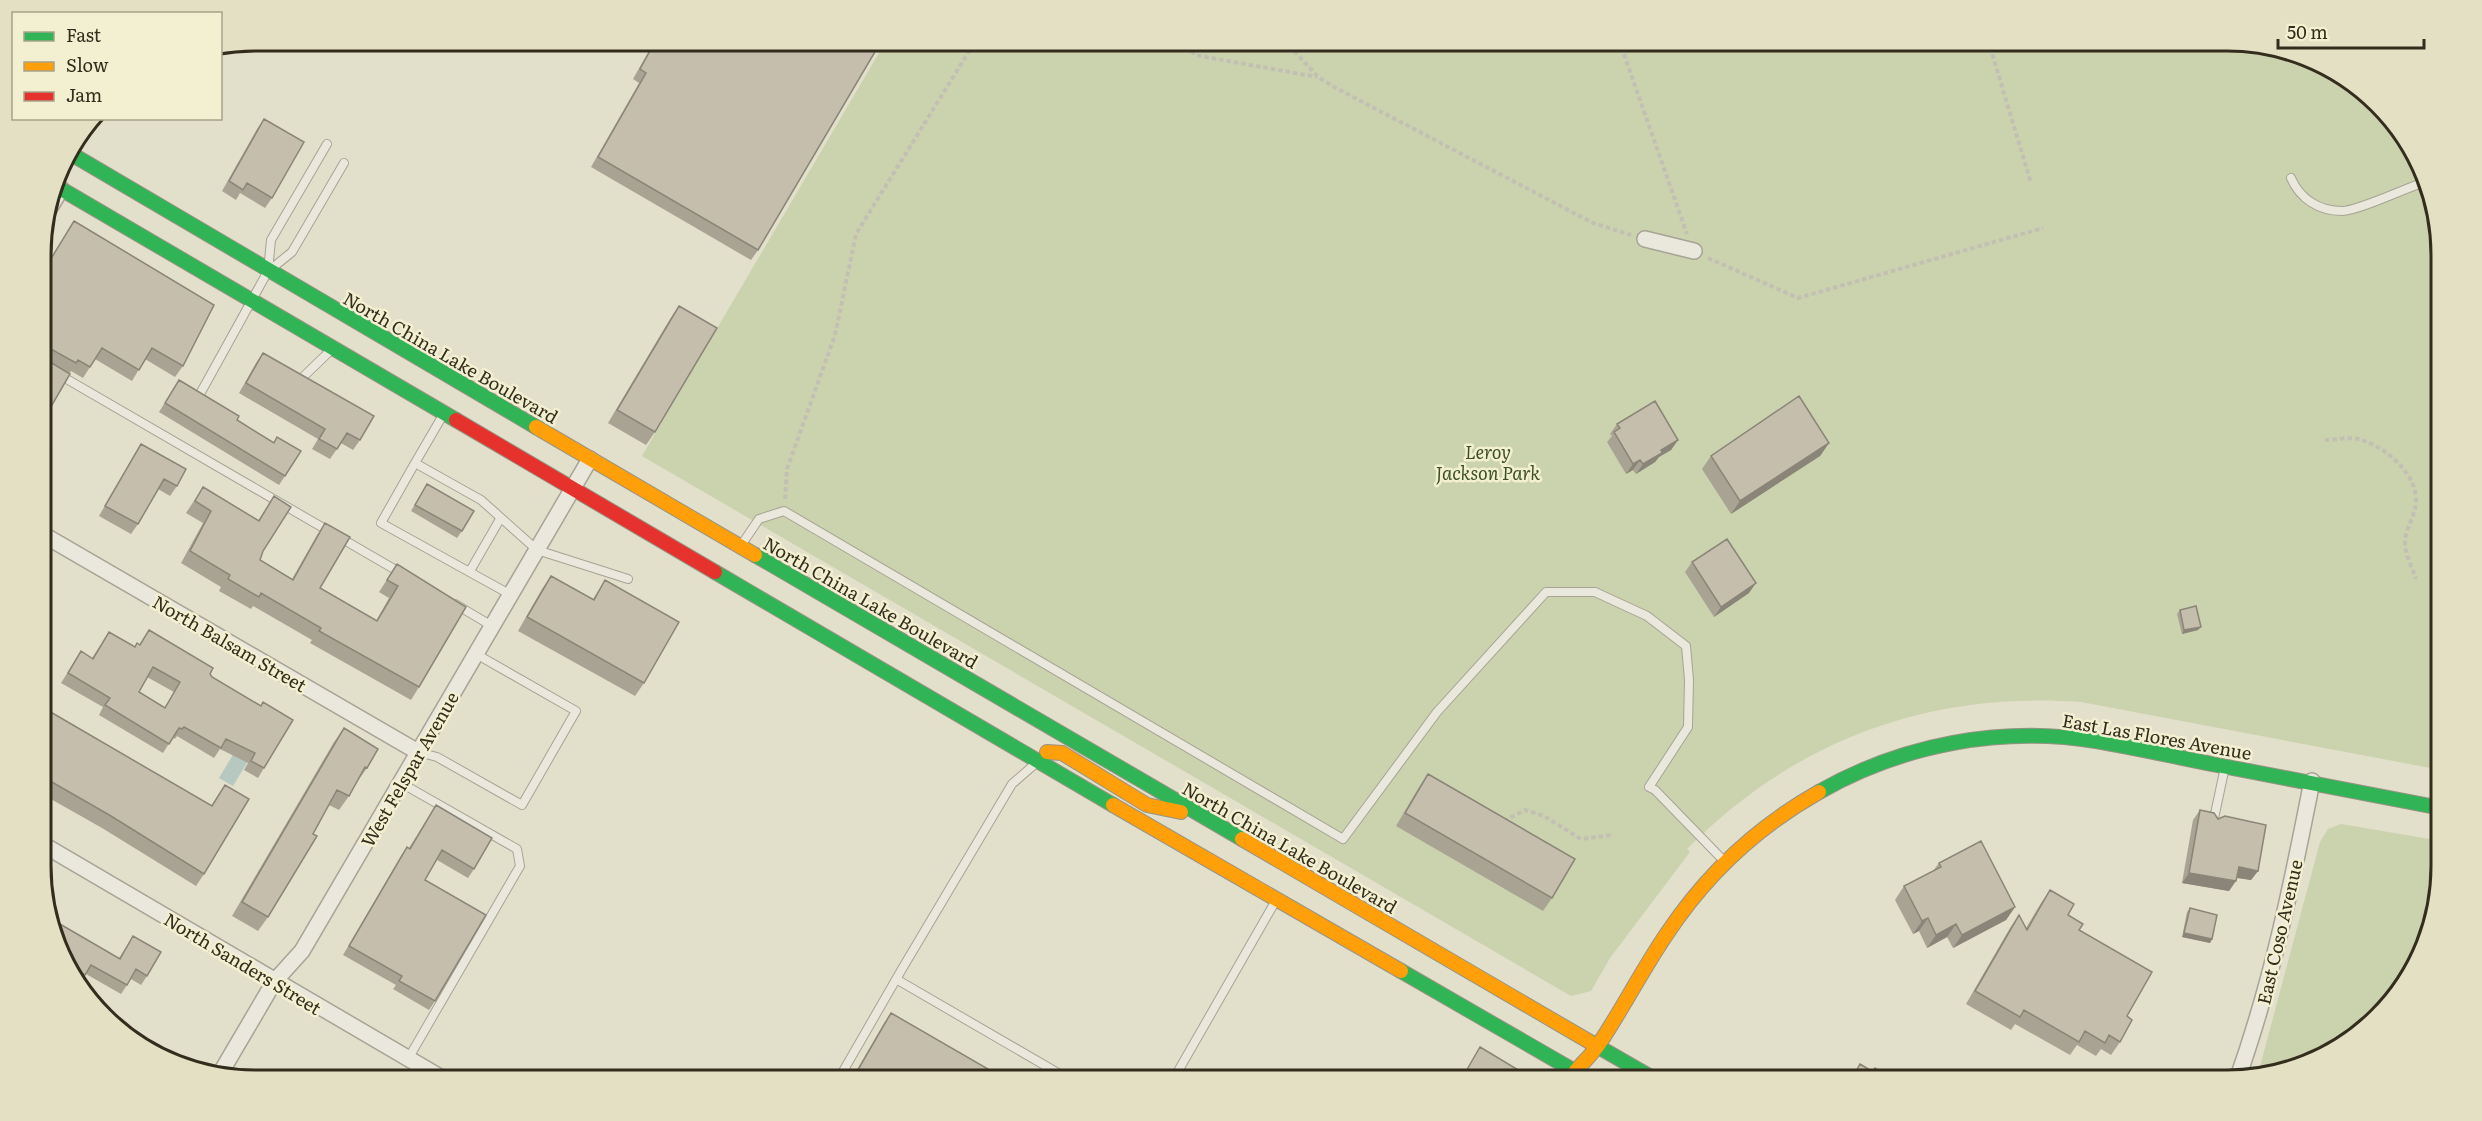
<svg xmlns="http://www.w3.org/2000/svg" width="2482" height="1121" font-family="Literata,serif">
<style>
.green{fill:#cbd2ae}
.water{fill:#b7c8c0}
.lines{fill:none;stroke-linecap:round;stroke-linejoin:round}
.lane-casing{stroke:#a7a395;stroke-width:10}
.street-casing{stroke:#a7a395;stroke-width:18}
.fast-casing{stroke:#979384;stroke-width:16}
.slow-casing{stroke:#979384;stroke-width:16}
.jam-casing{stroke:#979384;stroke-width:16}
.path{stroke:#c3c0b3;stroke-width:4;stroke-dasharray:4.5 3;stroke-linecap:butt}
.lane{stroke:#eae8dc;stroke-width:8}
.street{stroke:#eae8dc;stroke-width:15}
.fast{stroke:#30b455;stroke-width:14}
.slow{stroke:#ff9f0a;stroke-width:14}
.jam{stroke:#e5322d;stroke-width:14}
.wall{fill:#a9a394;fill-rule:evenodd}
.shaded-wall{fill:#8a8578}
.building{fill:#c5beac;stroke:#8a8578;stroke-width:1.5;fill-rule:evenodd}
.labels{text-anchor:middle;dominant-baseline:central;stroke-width:5;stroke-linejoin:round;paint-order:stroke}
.street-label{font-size:18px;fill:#342d1e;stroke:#f3f0d1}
.park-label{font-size:18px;font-style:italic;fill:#3d5025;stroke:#f3f0d1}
.rim{fill:none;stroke:#342d1e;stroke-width:3}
</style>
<rect width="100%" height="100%" fill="#e2dfcb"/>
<!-- green -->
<path class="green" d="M886,41h1341l83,16 87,68 43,102 1,543 -360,-68c-153,-11 -286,38 -394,147l3,3 -80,106 -19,33 -20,5 -929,-540z
M2341,824l100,17v26l-16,82 -28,48 -50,47 -89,30 62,-232 8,-13z"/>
<!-- water -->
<path class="water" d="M234,753l14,8 -15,25 -14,-8z"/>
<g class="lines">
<!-- lane casing -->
<g class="lane-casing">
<path id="lane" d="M2291,178c9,21 28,33 51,33 15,0 62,-22 80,-28
M271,269l21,-17 52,-89
M58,374l343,199
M302,378l29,-28
M200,394l68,-123 3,-31 56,-96
M415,463l28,-48
M742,544l17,-25 25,-8 559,328 94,-127 109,-120h49l52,24 39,30 3,34 -1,47 -39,60 6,3 70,72
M470,571l30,-52
M511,595l-130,-72 34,-60 66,37 56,50 91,29
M455,604l37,22
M418,752l19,5 85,48 54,-94 -100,-57
M401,783l116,66 3,17 -112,193
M2213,823l12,-56
M896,979l174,101
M838,1080l64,-111 110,-185 23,-20
M1173,1080l102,-178"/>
</g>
<!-- street casing -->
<g class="street-casing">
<path id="street" d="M49,209l12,-20
M1645,239l49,12
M42,534l376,218
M42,844l403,236
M220,1074l54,-92 28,-31 288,-492
M2237,1080c35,-98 55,-197 75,-299"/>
</g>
<!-- fast casing -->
<g class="fast-casing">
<path id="fast" d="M68,152l468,275
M56,186l400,234
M755,555l487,284
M715,572l398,233
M1819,792c84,-48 182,-66 277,-51 41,7 81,16 121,24 75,14 149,29 224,43
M1401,971l189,109
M1590,1042l66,38"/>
</g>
<!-- slow casing -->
<g class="slow-casing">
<path id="slow" d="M536,427l219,128
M1047,752l15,1 85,52 34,7
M1113,805l288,166
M1242,839l348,203
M1569,1080c9,-14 23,-24 32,-39 23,-35 42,-72 65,-106 39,-59 91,-108 153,-143"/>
</g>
<!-- jam casing -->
<g class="jam-casing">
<path id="jam" d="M456,420l259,152"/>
</g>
<!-- path -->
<path class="path" d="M1181,40l14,15 122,22
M1284,40l34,37 16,10 259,136 38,12
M1619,40l68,194
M1988,40l43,143
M1708,258l90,40 245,-70
M2325,440c11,0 27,-4 37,0 24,8 53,32 54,59 0,14 -6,22 -10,35 -4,15 5,31 10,45
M785,499l2,-30 48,-134 21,-101 120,-194
M1504,821l21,-11 19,6 37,23 32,-4
M2433,841l3,5 5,25"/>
<!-- lane -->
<use href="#lane" class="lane"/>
<!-- street -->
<use href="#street" class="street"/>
<!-- fast -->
<use href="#fast" class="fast"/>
<!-- slow -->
<use href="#slow" class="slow"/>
<!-- jam -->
<use href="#jam" class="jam"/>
</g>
<!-- wall -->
<path class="wall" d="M655,40h227l-124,210 -7,10 -160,-93 48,-84 -6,-4z
M264,119l8,79 -7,10 -25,-15 -4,7 -14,-9 35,-62z
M74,221l109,145 -8,11 -30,-18 -13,22 -37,-22 -12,19 -12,-7 -30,53v-150z
M679,306l-24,126 -9,13 -38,-22 62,-104z
M263,353l97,87 -7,10 -12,-7 -11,16 -18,-10 6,-10 -79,-46 17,-30z
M179,380l58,40 36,23 4,-6 8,39 -6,9 -120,-73z
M1617,424l61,16 -7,10 -12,7 -4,5 -19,12 -3,-4 -7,4 -19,-32 5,-6 -2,-2z
M1829,443l-9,13 -89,58 -29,-45 9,-13z
M141,444l36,42 -7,10 -12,-7 -20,35 -7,10 -32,-18 36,-62z
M427,484l35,47 -5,7 -46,-27z
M203,487l55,34 16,-25 -11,55 -3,9 32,19 25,-44 8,-12 -5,65 56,33 13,-23 -10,-6 18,-28 22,123 -8,13 -101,-57 2,-3 -59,-34 -2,3 -32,-18 2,-4 -40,-24 22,-40 -17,-10z
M1692,562l57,31 -35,24 -29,-45z
M551,576l42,23 12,-19 39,103 -9,13 -117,-65 24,-42z
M2180,610l18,20 -16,4 -5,-20z
M149,630l61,44 54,94 -6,10 -14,-8 4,-7 -28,-14 -6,9 -37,-22 -2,3 -2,-2 -10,16 -64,-38 4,-8 -42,-24 20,-32 11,7 17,-26 26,15 4,-2zM147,677l27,15 -10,16 -25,-16z
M42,707l169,99 14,-21 -21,89 -8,12 -94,-58 -60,-34z
M344,728l23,40 -10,14 -8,14 -10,14 -10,-5 -61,112 -10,14 -26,-15 102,-174z
M1428,774l124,124 -9,13 -147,-85 23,-39z
M436,805l38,64 -6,9 -31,-18 -12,20 10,121 -6,9 -36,-21 3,-4 -53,-30 58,-99 6,-9 2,1z
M2200,810l58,61 -7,9 -14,-2 -8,13 -47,-8 11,-63z
M1939,863l76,44 -9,13 -53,28 -6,-11 -20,11 -8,-17 -6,3 -18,-34 9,-14 29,-15z
M2050,890l29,40 48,86 -7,26 -9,13 -10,-6 -5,7 -19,-11 -7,10 -55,-31 -4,6 -45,-26 44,-76 9,-13 7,13 15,-25z
M2190,908l22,31 -2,4 -28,-6 5,-25z
M53,920l66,38 14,-22 14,40 -6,9 -10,-6 -10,15 -35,-20 -7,9z
M891,1013l116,67h-156l33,-57z"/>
<!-- shaded-wall -->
<path class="shaded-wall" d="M51,349l-8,11 1,-9z
M1678,440l-7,10 -12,7 -4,5 -19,12 7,-10 18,-14z
M1829,443l-9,13 -89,58 9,-13z
M1640,460l-7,10 -7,4 7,-10z
M1756,583l-7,10 -35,24 7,-10z
M2201,627l-3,3 -16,4 2,-4z
M2239,867l19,4 -7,9 -19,-3z
M2189,873l47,8 -7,10 -47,-8z
M2015,907l-9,13 -53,28 9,-13z
M1928,918l-9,13 -6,3 9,-13z
M1956,924l-9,13 -20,11 9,-13z
M2184,933l28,6 -2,4 -28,-6z"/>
<!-- building -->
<path class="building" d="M656,40h226l-124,210 -160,-93 48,-84 -6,-4z
M264,119l40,23 -32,56 -25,-15 -4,7 -14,-9z
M74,221l140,84 -31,61 -31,-18 -13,22 -37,-22 -12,19 -12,-7 -2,3 -25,-14 -7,2 1,8 25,15 -29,50v-149z
M679,306l38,22 -62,104 -38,-22z
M263,353l111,63 -14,24 -13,-7 -10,16 -18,-10 6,-10 -79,-46z
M179,380l60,36 -2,4 37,23 3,-6 24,14 -16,25 -120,-73z
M1799,396l30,47 -89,58 -29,-45z
M1655,401l23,39 -17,10 1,3 -19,11 -3,-4 -7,4 -19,-32 6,-4 -3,-4z
M141,444l45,25 -9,17 -13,-7 -26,45 -33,-18z
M427,484l47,27 -12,20 -47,-26z
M203,487l56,34 15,-25 17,11 -28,44 -3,9 33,20 32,-57 25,14 -30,51 57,33 21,-35 -11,-6 10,-16 69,43 -47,80 -100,-56 2,-3 -60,-35 -2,4 -31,-18 2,-4 -40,-24 21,-40 -16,-10z
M1727,539l29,44 -35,24 -29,-45z
M551,576l43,24 11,-20 74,42 -35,61 -117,-66z
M2196,606l5,21 -17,3 -4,-20z
M149,630l64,38 -3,6 2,3 49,29 2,-4 30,18 -29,48 -13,-7 4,-8 -29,-14 -5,9 -37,-21 -2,2 -3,-1 -10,16 -64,-39 5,-7 -42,-25 13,-22 12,8 16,-27 26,15 2,-4 3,2zM153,667l27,15 -15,26 -26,-16z
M42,707l170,99 13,-21 24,14 -45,75 -93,-58 -66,-38 -2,3h-1z
M344,728l34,21 -11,19 -2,-1 -16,29 -12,-6 -24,44 4,2 -49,81 -26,-15z
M1428,774l147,85 -23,39 -147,-85z
M436,805l56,33 -18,31 -32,-19 -17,30 61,35 -51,86 -36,-20 3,-5 -53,-30 58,-99 3,2z
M2200,810l14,3 4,6 7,-3 41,9 -8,46 -19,-4 -3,14 -47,-8z
M1981,841l34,66 -53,28 -6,-11 -20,11 -8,-17 -6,3 -18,-35 37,-19 -2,-4z
M2050,890l24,14 -6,11 15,9 -4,6 73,42 -25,44 5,4 -12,22 -11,-7 -4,8 -20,-12 -6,11 -55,-32 -4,7 -45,-26 44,-76 8,15z
M2190,908l27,7 -5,24 -28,-6z
M53,920l67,39 13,-23 28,16 -14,24 -11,-7 -9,16 -36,-20 -6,10 -12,-8z
M891,1013l116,67h-155z
M1480,1047l45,27 -3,6h-61z
M1860,1064l13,8 2,-4 20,12h-44z"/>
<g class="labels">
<!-- street labels -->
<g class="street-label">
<text transform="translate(451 357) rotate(30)">North China Lake Boulevard</text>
<text transform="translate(871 602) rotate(30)">North China Lake Boulevard</text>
<text transform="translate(230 643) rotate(30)">North Balsam Street</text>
<text transform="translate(2157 736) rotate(10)">East Las Flores Avenue</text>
<text transform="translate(409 769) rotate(-60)">West Felspar Avenue</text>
<text transform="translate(1290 847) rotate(30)">North China Lake Boulevard</text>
<text transform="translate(2279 932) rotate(-77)">East Coso Avenue</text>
<text transform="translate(243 963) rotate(31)">North Sanders Street</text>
</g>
<!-- park labels -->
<g class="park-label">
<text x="1488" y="451">Leroy<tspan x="1488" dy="21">Jackson Park</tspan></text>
</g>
</g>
<!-- crop -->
<path d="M0 0H2482V1121H0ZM255 51H2227A204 204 0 0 1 2431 255V866A204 204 0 0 1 2227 1070H255A204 204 0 0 1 51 866V255A204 204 0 0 1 255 51Z" fill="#e4e0c3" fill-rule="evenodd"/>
<path class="rim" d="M255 51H2227A204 204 0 0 1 2431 255V866A204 204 0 0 1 2227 1070H255A204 204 0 0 1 51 866V255A204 204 0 0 1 255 51Z"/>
<!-- legend -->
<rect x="12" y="12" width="210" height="108" fill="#f3f0d1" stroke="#a7a289" stroke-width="1.5"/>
<rect x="24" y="32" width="30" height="9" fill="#30b455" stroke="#a7a289" stroke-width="1.5"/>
<text x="66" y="42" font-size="18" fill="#342d1e">Fast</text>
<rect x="24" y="62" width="30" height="9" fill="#ff9f0a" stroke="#a7a289" stroke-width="1.5"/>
<text x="66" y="72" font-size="18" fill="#342d1e">Slow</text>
<rect x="24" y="92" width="30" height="9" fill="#e5322d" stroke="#a7a289" stroke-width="1.5"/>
<text x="66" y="102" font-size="18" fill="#342d1e">Jam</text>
<!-- scale -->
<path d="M2278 39v9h146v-9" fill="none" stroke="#342d1e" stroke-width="3"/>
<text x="2287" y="39" font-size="18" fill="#342d1e" stroke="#f3f0d1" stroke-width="4.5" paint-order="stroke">50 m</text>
</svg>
